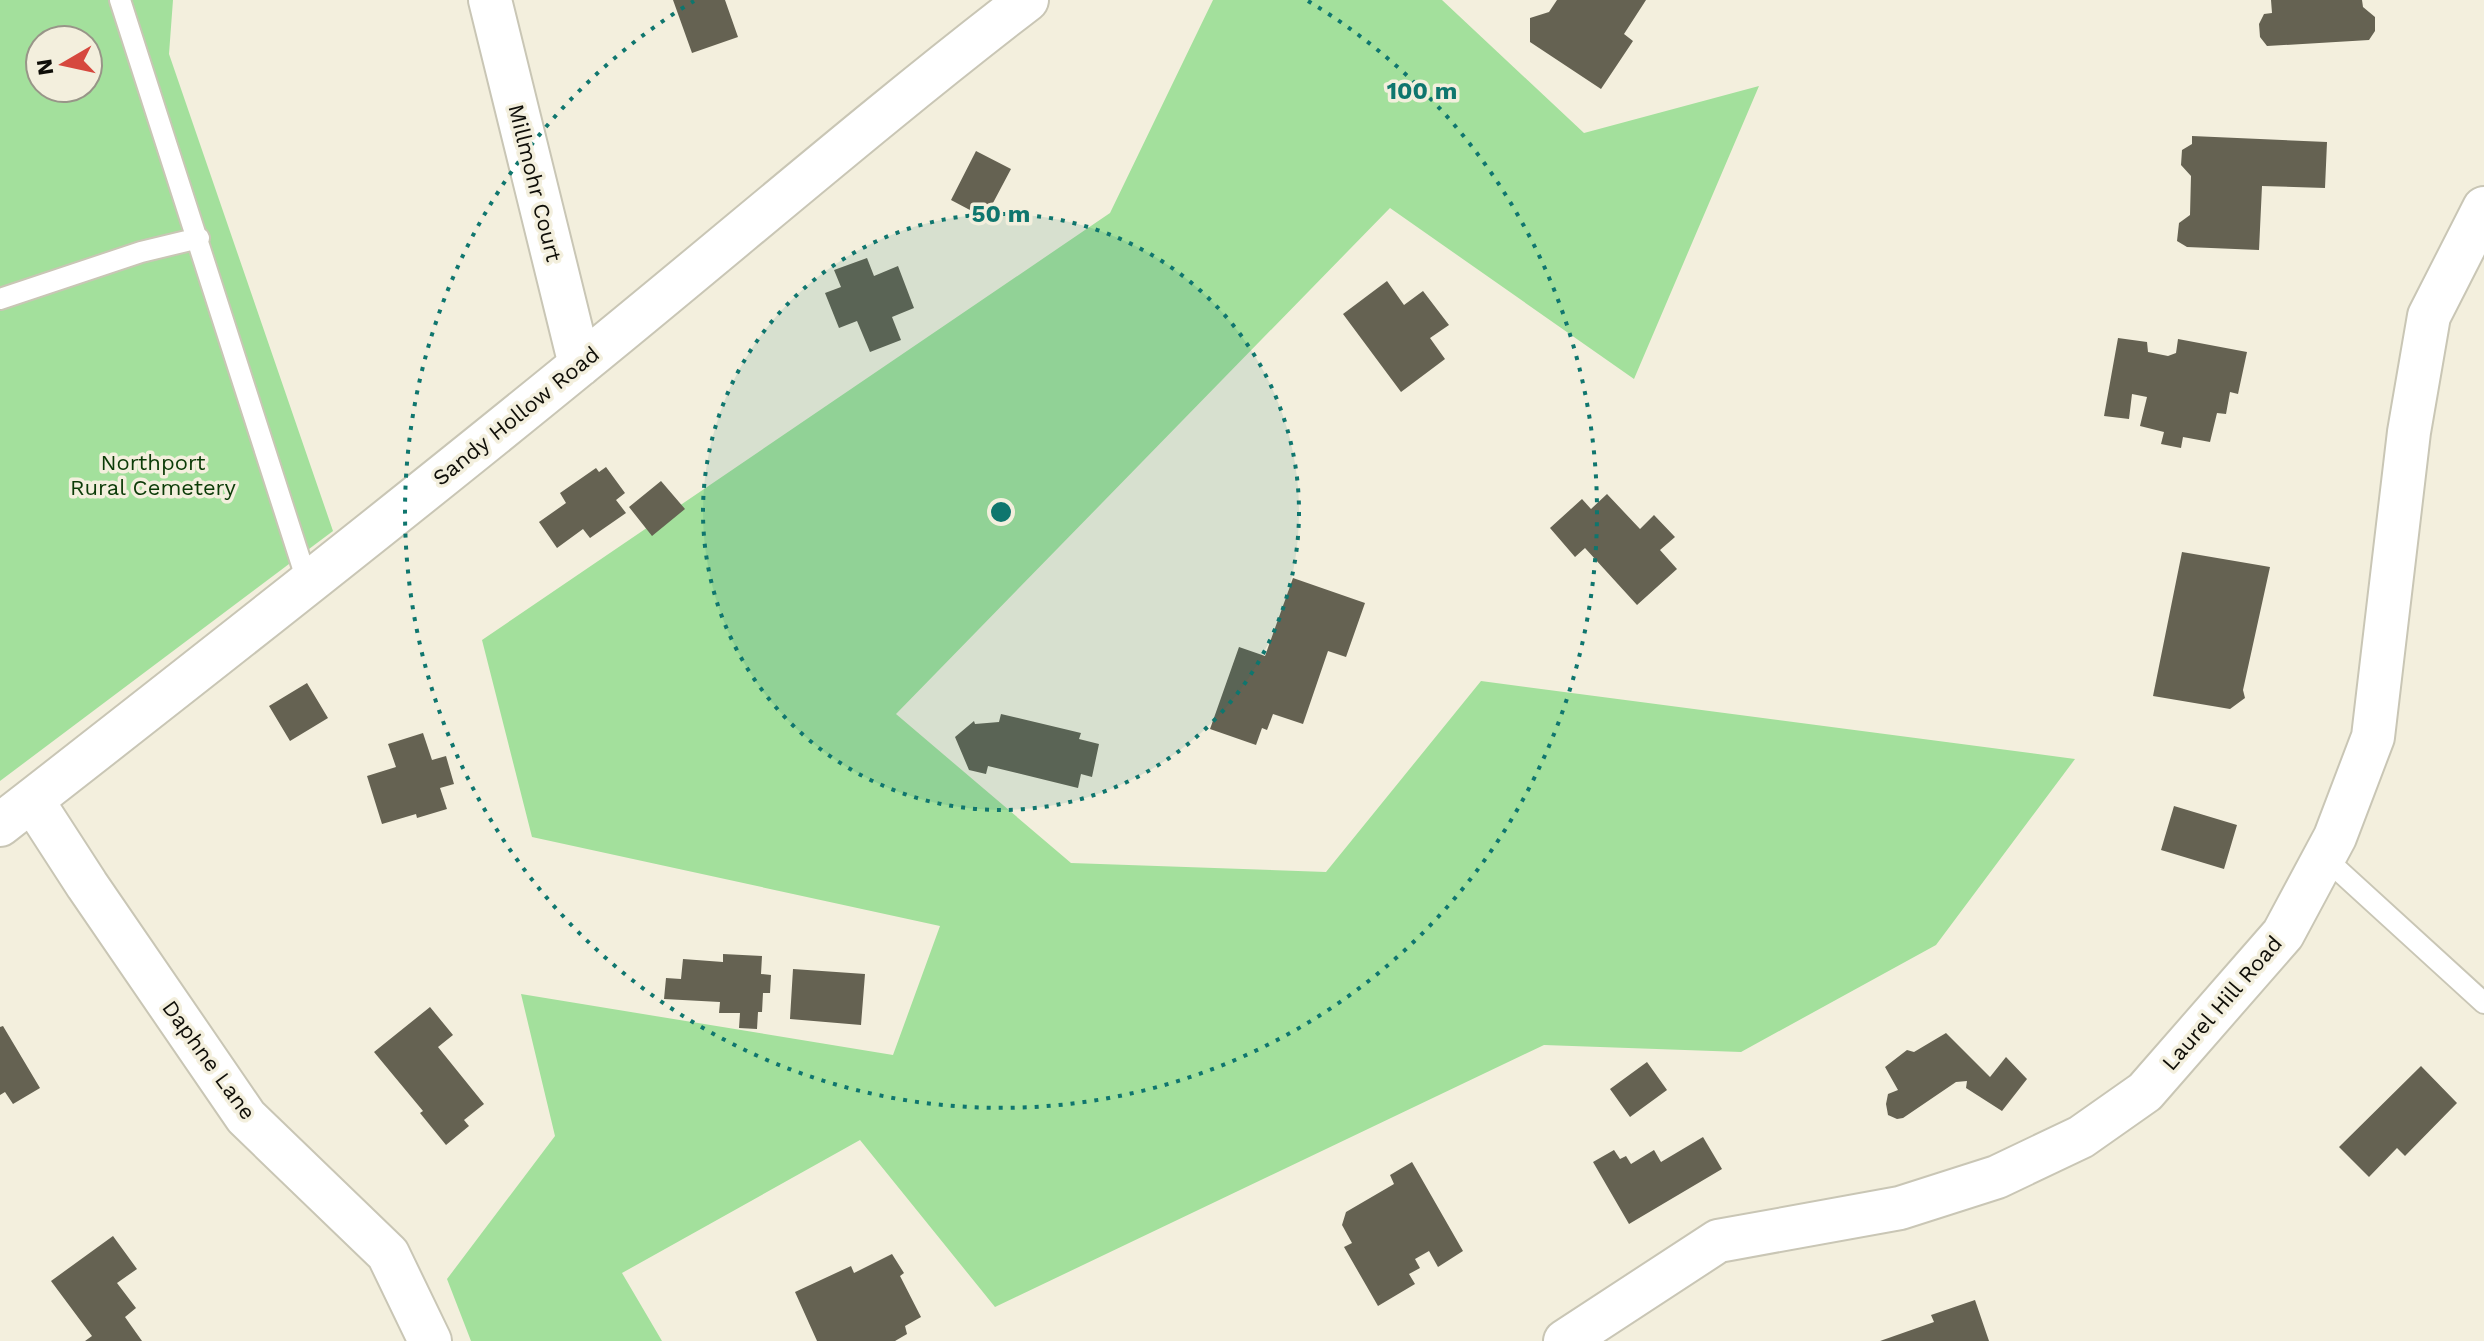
<svg xmlns="http://www.w3.org/2000/svg" width="2484" height="1341" font-family="'Work Sans',sans-serif">
<style>
.green{fill:#a3e09c;fill-rule:evenodd}
.building{fill:#656252}
.lines{fill:none;stroke-linecap:round;stroke-linejoin:round}
.service-casing{stroke:#c9c6b5;stroke-width:24}
.minor-casing{stroke:#c9c6b5;stroke-width:46}
.service{stroke:#fff;stroke-width:20}
.minor{stroke:#fff;stroke-width:42}
.ring{fill:none;stroke:#0f766e;stroke-width:4;stroke-dasharray:4 8}
.labels{text-anchor:middle;dominant-baseline:central;stroke-width:7;stroke-linejoin:round;paint-order:stroke}
.street-label{font-size:22px;fill:#0f0e08;stroke:#f3efdd}
.park-label{font-size:22px;fill:#0b3b07;stroke:#f3efdd}
.centre{fill:#0f766e;stroke:#f3efdd;stroke-width:4}
.ring-label{font-size:24px;text-anchor:middle;font-weight:bold;fill:#0f766e;stroke:#f3efdd;stroke-width:7;stroke-linejoin:round;paint-order:stroke}
</style>
<rect width="100%" height="100%" fill="#f3efdd"/>
<!-- green -->
<path class="green" d="M0,0h173l-4,54 164,477 -333,250zM40,40h48v48h-48z
M1213,0h229l142,133 175,-47 -125,293 -244,-171 -494,506 175,149 255,9 155,-191 594,78 -139,186 -195,107 -197,-7 -549,262 -135,-167 -238,133 40,68h-191l-24,-62 108,-143 -34,-142 372,61 47,-129 -408,-89 -50,-197 628,-427z"/>
<!-- building -->
<path class="building" d="M673,0h52l13,37 -46,16z
M1557,0h89l-22,34 9,7 -32,48 -71,-47v-24l19,-6z
M2271,0h91l1,7 12,10v14l-6,9 -102,6 -7,-9 -1,-13 5,-10 8,-1z
M2192,136l135,6 -2,46 -63,-2 -3,64 -72,-3 -10,-6 2,-18 11,-8 1,-39 -10,-11 1,-15 10,-6z
M976,151l35,18 -26,49 -34,-18z
M867,258l7,18 24,-10 16,42 -22,9 9,23 -31,12 -13,-31 -18,7 -14,-35 16,-6 -7,-17z
M1387,281l17,24 19,-14 26,34 -19,13 15,21 -44,33 -58,-78z
M2118,338l29,4 1,10 20,4 8,-3 2,-14 69,13 -9,42 -8,-2 -4,22 -9,-1 -7,29 -27,-5 -2,11 -20,-4 3,-12 -24,-6 7,-29 -15,-3 -3,25 -25,-3z
M606,467l19,26 -9,7 10,13 -36,25 -7,-9 -26,19 -18,-26 27,-19 -6,-10 36,-25 3,4z
M661,481l24,28 -33,27 -23,-29z
M1607,494l33,35 14,-14 21,22 -15,13 17,19 -40,36 -52,-57 -10,9 -25,-29 32,-29 9,10z
M2182,552l88,15 -27,123 2,8 -15,11 -77,-13z
M1293,578l72,25 -19,54 -18,-6 -25,73 -30,-10 -6,16 -5,-2 -6,17 -46,-16 29,-82 26,9z
M307,683l21,35 -38,23 -21,-35z
M1001,714l80,19 -2,6 20,5 -7,33 -11,-3 -3,14 -90,-22 -2,8 -17,-4 -14,-33 19,-16 1,3 24,-2z
M423,733l9,27 14,-4 8,28 -14,4 7,21 -30,9 -1,-4 -34,10 -15,-48 29,-9 -8,-23z
M2174,806l63,19 -13,44 -63,-19z
M723,954l39,2 -1,18 10,1 -1,18h-7l-1,19h-4l-1,17 -18,-1 1,-15h-21l1,-11 -56,-3 2,-21 15,1 2,-20 40,3z
M793,969l72,5 -4,51 -71,-6z
M430,1007l23,28 -15,12 46,57 -20,16 5,6 -23,19 -26,-32 3,-2 -49,-59z
M3,1026l37,62 -27,16 -8,-12 -5,3v-68z
M1946,1033l44,44 16,-20 21,22 -25,32 -36,-23 1,-7 -11,1 -53,36 -6,1 -9,-4 -2,-11 2,-10 10,-4 -13,-23 22,-17 7,2z
M1647,1062l20,28 -37,27 -20,-28z
M2421,1066l36,37 -52,53 -8,-8 -28,29 -30,-30z
M1703,1137l19,32 -93,55 -36,-62 21,-12 6,9 6,-3 5,8 23,-14 7,12z
M1412,1162l51,89 -25,16 -9,-16 -14,8 5,9 -11,6 6,10 -37,22 -34,-59 8,-4 -10,-18 4,-13 48,-28 -4,-9z
M113,1236l24,33 -20,14 19,25 -11,9 17,24h-57l7,-5 -41,-55z
M892,1254l12,19 -4,3 21,41 -16,9 2,8 -12,7h-78l-22,-49 56,-26 3,7z
M1975,1300l14,41h-109l54,-19 -3,-7z"/>
<g class="lines">
<!-- service casing -->
<g class="service-casing">
<path id="service" d="M120,0l188,584
M0,299l141,-47 58,-14
M2324,857l160,146"/>
</g>
<!-- minor casing -->
<g class="minor-casing">
<path id="minor" d="M490,0l90,365
M32,800l55,85 159,232 142,137 42,87
M0,825c195,-152 389,-304 581,-461 149,-121 294,-247 446,-364
M1565,1341l153,-100 182,-33 97,-31 84,-40 64,-45 138,-158 52,-97 38,-100 36,-305 20,-116 55,-108"/>
</g>
<!-- service -->
<use href="#service" class="service"/>
<!-- minor -->
<use href="#minor" class="minor"/>
</g>
<!-- distance rings -->
<circle cx="1001" cy="512" r="298" fill="#0f766e" fill-opacity=".12"/>
<g class="ring">
<circle cx="1001" cy="512" r="298"/>
<path d="M1308 1A596 596 0 1 1 694 1"/>
</g>
<g class="labels">
<!-- street labels -->
<g class="street-label">
<text transform="translate(535 183) rotate(76)">Millmohr Court</text>
<text transform="translate(516 416) rotate(-39)">Sandy Hollow Road</text>
<text transform="translate(2222 1003) rotate(-49)">Laurel Hill Road</text>
<text transform="translate(209 1060) rotate(54)">Daphne Lane</text>
</g>
<!-- park labels -->
<g class="park-label">
<text x="153" y="462">Northport<tspan x="153" dy="25">Rural Cemetery</tspan></text>
</g>
</g>
<circle cx="1001" cy="512" r="12" class="centre"/>
<g class="ring-label">
<text x="1422" y="99">100 m</text>
<text x="1001" y="222">50 m</text>
</g>
<!-- north arrow -->
<g transform="translate(64 64) rotate(261)"><circle r="38" fill="#f3efdd" stroke="#989588" stroke-width="2"/>
<path d="M0-6L14 30L0 20L-14 30Z" fill="#d6483e"/>
<text y="-12" font-size="22" font-weight="bold" text-anchor="middle" fill="#0f0e08">N</text>
</g>
</svg>
